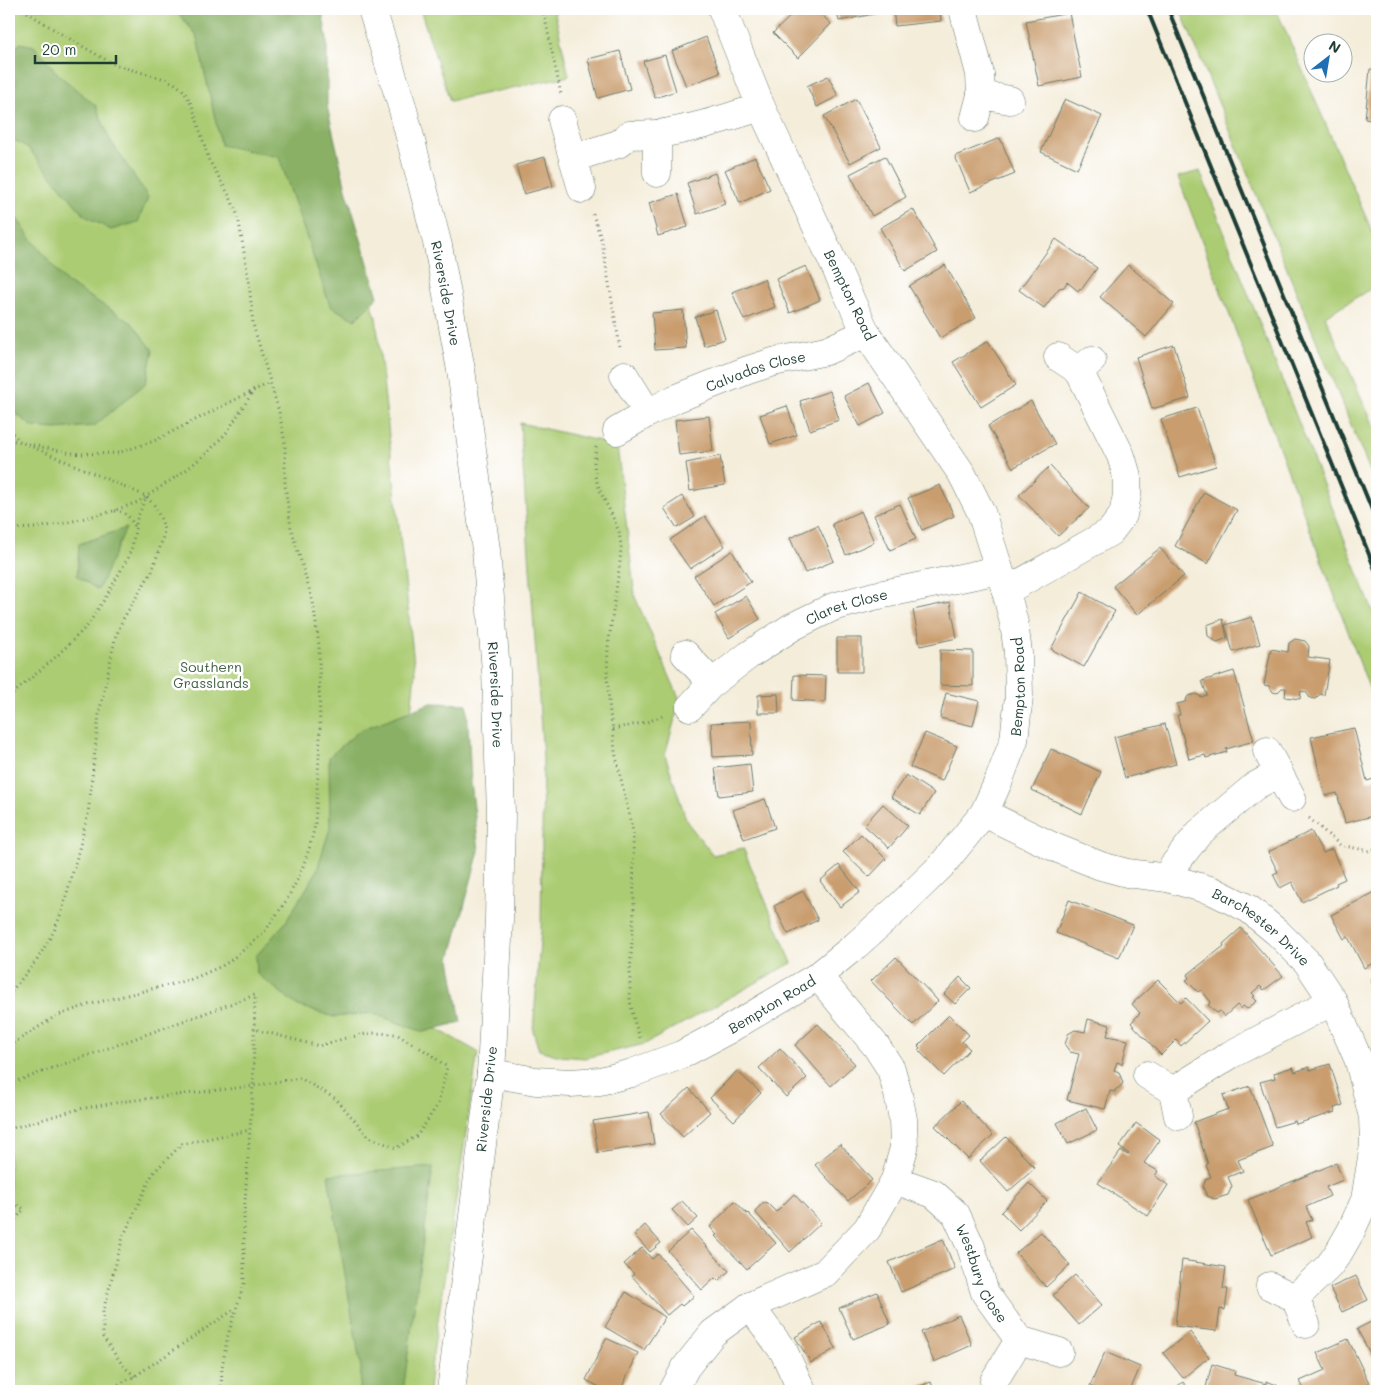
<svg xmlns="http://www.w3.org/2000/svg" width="1386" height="1400" font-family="Mali,sans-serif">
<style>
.green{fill:#accc73;stroke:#668454}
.forest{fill:#89b065;stroke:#54764c}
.building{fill:#c99d6e}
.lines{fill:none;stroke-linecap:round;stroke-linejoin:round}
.minor-casing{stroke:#6a7b6e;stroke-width:29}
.path{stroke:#6a7b6e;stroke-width:3;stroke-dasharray:1 4;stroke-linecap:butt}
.minor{stroke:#fff;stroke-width:28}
.rail{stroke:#1f3d34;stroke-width:4}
.labels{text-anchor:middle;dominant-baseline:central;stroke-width:5;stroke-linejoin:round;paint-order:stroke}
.street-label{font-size:14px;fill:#1f3d34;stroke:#fff}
.park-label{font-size:14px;fill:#426144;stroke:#fff}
</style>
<rect width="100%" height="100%" fill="#fff"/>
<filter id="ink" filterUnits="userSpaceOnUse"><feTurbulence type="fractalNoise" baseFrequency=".02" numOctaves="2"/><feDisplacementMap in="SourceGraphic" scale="10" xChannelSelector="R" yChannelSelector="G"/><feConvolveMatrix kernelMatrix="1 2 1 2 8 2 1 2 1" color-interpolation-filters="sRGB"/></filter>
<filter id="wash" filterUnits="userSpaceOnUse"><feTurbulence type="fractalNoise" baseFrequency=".0096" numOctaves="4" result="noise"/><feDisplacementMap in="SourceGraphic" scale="20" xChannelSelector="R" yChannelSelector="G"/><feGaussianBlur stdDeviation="1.12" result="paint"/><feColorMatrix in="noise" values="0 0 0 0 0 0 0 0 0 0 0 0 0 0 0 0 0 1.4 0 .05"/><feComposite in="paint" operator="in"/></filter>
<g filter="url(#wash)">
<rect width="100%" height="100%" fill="#f4edda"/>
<!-- green -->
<path class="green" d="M9,9h284l21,118 62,190 39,355 -5,52 -98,235 166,93 -47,315 -2,24h-420z
M420,9h134l15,67 -119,25z
M1180,9h96l101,234v42l-52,31 52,117v55z
M1200,171l177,451v87l-199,-532z
M520,423l97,22 18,152 45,103 -15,55 22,67 26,33 30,-7 49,115 -147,81 -60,14 -25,-2 -21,-6 -6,-19 8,-101 2,-172z"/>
<!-- forest -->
<path class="forest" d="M174,9h148l5,31v66l19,83 32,108 -23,23 -25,-14 -51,-149 -58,-12 -25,-111z
M20,43l14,3 26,30 36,30 14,34 38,57 -10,25 -27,8 -26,-14 -57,-68 -19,-11v-80z
M9,207l20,29 37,46 66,41 21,27 -7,33 -52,43 -39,3 -22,-2 -24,-19z
M126,528l-28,62 -21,-14 2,-32z
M431,703l36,1 4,78 8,69 -29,108 11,63 -38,10 -51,-19 -38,4 -36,-11 -41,-32 -1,-18 29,-33 31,-50 14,-45 -1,-71 31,-27z
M433,1167l-30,224h-43l1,-23 -33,-193z"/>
<g id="blocks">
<!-- building -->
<path class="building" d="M798,9h18l15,15 -33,34 -25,-25z
M836,9h48v3l-45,9z
M893,9h47l1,12 -46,5z
M1069,13l13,64 -43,9 -13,-65z
M706,37l14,36 -34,13 -14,-35z
M620,51l10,38 -32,9 -10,-39z
M665,55l11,36 -21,7 -12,-37z
M1370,69l7,1v51l-12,-2z
M828,76l10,20 -21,11 -10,-21z
M856,99l25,48 -31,16 -26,-47z
M1065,99l37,17 -25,53 -36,-17z
M1000,138l15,36 -45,18 -15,-36z
M885,156l21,41 -34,19 -22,-42z
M545,157l8,29 -29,8 -8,-29z
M755,157l15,32 -30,14 -15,-33z
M715,173l10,31 -28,10 -10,-31z
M678,194l10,33 -30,9 -9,-33z
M913,209l24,43 -32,19 -25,-43z
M1056,239l41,29 -16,22 -1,-2 -2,3 -11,-9 -3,5 -5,1 -15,20 -25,-18z
M945,265l31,53 -36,20 -31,-52z
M1128,265l46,39 -28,33 -46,-40z
M806,266l14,34 -30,13 -14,-34z
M764,279l11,28 -31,13 -12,-28z
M683,310l3,38 -31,2 -3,-37z
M716,310l9,29 -21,7 -9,-29z
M988,341l28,44 -35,22 -28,-45z
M1174,345l16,53 -38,11 -16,-52z
M869,383l16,30 -25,13 -16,-30z
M830,391l9,29 -29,10 -10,-29z
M1031,401l24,43 -42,24 -25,-42z
M787,406l10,29 -27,9 -10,-29z
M1197,408l19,58 -36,11 -19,-58z
M709,416l4,35 -34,4 -4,-35z
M720,456l5,29 -35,6 -4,-28z
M1050,466l39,42 -31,28 -39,-41z
M940,485l14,31 -32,14 -14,-32z
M1204,492l33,18 -29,54 -33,-18z
M682,496l13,21 -18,11 -13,-20z
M900,504l16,35 -26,11 -16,-35z
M861,511l13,31 -28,13 -14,-31z
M705,516l20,30 -35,23 -20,-29z
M818,525l16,36 -29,12 -15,-35z
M1160,548l24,28 -47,39 -24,-29z
M732,551l19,31 -37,24 -20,-30z
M1082,592l33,19 -31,56 -33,-18z
M746,596l14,23 -31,19 -14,-24z
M950,602l7,36 -37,8 -7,-36z
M1252,617l8,27 -27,8 -8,-27z
M1223,619l4,19 -10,4 -9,-6 -1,-11z
M837,638h25v34h-25z
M1295,639l10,2 4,5 -1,11 22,3 -6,35 -4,-1 -5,5 -5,-1 -4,-6 -5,-1 -1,8 -15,-2 1,-9h-4l-5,5 -4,-1 -4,-6 -5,-1 7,-36 17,3 1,-9z
M940,650l33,1v35l-33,-1z
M1234,671l20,70 -28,8 1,3 -21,6 -1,-3 -16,4 -12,-44h3l-3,-11 8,-2 3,-6 8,-2 5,3 6,-2 -5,-14z
M794,675l32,1 -1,26 -32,-2z
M946,693l33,8 -6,25 -33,-8z
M778,694l1,19h-21v-18z
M751,721l1,34 -39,2 -2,-34z
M1165,724l11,40 -51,14 -11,-41z
M1354,728l13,53 10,-3v37l-32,8 -8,-30 -12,3 -14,-59z
M925,733l32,13 -15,35 -32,-14z
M1051,749l50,23 -19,42 -50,-24z
M750,764l3,28 -34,4 -4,-28z
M906,775l28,18 -14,22 -29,-18z
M765,799l10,29 -31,11 -11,-29z
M883,804l25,22 -19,22 -25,-23z
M1311,831l12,22 9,-4 13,30 -9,4 1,2 -35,17 -10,-20 -12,6 -7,-14 5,-2 -10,-20z
M861,834l25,25 -17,18 -26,-25z
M839,865l21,27 -20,15 -20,-26z
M803,891l15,29 -30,14 -14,-28z
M1377,891v70l-13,7 -16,-31 -4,2 -13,-24z
M1069,900l64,25 -14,33 -63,-25z
M1241,928l42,48 -19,14 -4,-4 -8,7 3,3 -2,1 4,4 -10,8 -4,-3 -2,3 -4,-4 -13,12 -4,-6 -3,2 -9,-8 3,-3 -10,-12 -3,2 -12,-12 3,-2 -2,-3 37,-29 -1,-2z
M896,957l42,44 -25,24 -42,-44z
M1377,976v19l-7,-16z
M960,977l11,11 -16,16 -11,-10z
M1158,980l23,23 5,-5 22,23 -27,25 -5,-6 -15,15 -30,-32 9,-10 -8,-9z
M949,1015l20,20 -7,7 8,7 -26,27 -26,-26 2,-2 -2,-2z
M1088,1019l22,6 -3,11 21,4 -6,24 -5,-2 -3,8 5,2 4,11 -3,4 -5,3v2l-5,-1 -5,18 -38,-9 12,-46 -9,-2 -5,-7 3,-11 7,-4 10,2z
M818,1024l37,40 -24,22 -36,-41z
M780,1048l27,30 -21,19 -27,-29z
M1330,1064l13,41 -9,3 1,4 -39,12 -1,-3 -20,6 -15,-45 15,-4 -1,-5 19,-6 2,5 14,-5 1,3z
M737,1071l24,22 -27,28 -24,-23z
M1250,1086l23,61 -35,13 5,11 -15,6 4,9 -4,9 -13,4 -8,-3 -4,-9 3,-8 5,-2 -5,-12 2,-1 -14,-42 34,-13 -5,-14z
M689,1088l21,24 -27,25 -22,-23z
M961,1101l32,34 -25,24 -33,-33z
M1086,1108l11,22 -29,14 -11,-21z
M649,1112l5,32 -56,9 -5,-32z
M1136,1123l24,17 -16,23 14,8 -3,5 13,9 -20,31 -50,-33 23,-32 7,4 1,-1 -10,-7z
M1006,1137l29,31 -27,24 -28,-31z
M840,1144l32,36 -24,21 -33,-36z
M1336,1163l7,17 -17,7 4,9 -24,11 6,13 -6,2 6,15 -41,18 -23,-55z
M1029,1183l18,18 -28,29 -18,-18z
M794,1194l27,29 -31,29 -34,-39v-3l8,-8 3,1 9,9z
M682,1201l16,17 -10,9 -16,-17z
M735,1201l12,13 1,-1 28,30 -29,26 -32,-33 2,-1 -7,-8z
M645,1225l16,18 -11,9 -16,-17z
M691,1230l38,41 -11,10 -3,-3 -13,12 -34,-39z
M1041,1232l29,33 -24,22 -30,-34z
M943,1239l12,30 -54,23 -12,-30z
M642,1248l10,11 6,-5 36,42 -12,10 -2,-2 -13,11 -35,-39 2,-2 -10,-10z
M1182,1260l44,7 -3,22h5l-3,21 -5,-1 -3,22 -42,-5z
M1075,1275l27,30 -23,20 -26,-30z
M1356,1276l12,24 -26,12 -12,-24z
M626,1292l39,25 -21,33 -39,-23z
M877,1292l13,32 -37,15 -14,-31z
M959,1315l13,30 -38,17 -13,-30z
M1377,1319v35l-5,3 -15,-28z
M821,1322l15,26 -25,15 -16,-26z
M1190,1332l19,25 -26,21 -20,-25z
M606,1338l32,15 -18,38h-13l-21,-11z
M1348,1339l25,52h-68l-5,-10 25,-11 -8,-17z
M1105,1352l35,15 -10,24h-28l-12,-5z
M1212,1364l23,7 -1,4 32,9v-3l11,4 -2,6h-70z
M931,1382l3,9h-28z
M1183,1382l7,9h-19z
M716,1387h14v4h-20v-1l6,-1z"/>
</g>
</g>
<g filter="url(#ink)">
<use href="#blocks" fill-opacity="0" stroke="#6a7b6e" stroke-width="1"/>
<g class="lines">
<!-- minor casing -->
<g class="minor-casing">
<g id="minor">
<path id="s1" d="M372,9l30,97 36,140 23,124 25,180 10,121 5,142 -2,106 -8,154 -40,318"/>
<path d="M963,9l17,65 1,21"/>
<path d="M975,118l6,-23 29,5"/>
<path d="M562,120l20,69"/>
<path d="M657,134c36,-5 69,-16 104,-27"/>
<path d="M573,158l45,-14 11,-9 28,-1v39"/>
<path d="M1058,357l21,14 13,-11"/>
<path id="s2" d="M648,413l27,-14 73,-29 25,-8 53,-11 40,-18"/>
<path d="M617,431l31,-18 -24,-38"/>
<path d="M1006,591l104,-59 13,-17 4,-20v-19l-6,-20 -42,-85"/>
<path id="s3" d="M685,654l27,29 37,-28 43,-28 41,-20 41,-11 125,-26"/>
<path d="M690,707l22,-24"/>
<path d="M1267,751l25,47"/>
<path id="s4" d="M984,813l72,35 45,18 26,7 41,5 45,13 36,18 29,24 29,29 26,39 26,60 14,56 1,28 -9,55 -14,31 -12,21 -10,14 -34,32"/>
<path d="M1168,878l5,-12 26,-33 56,-47 24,-13"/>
<path id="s5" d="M491,1073l45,8 34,2 30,-2 32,-8 49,-18 45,-24 92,-55 37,-30 44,-39 43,-42 42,-52 15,-33 15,-40 5,-44 -1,-43 -4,-30 -8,-32 -25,-79 -19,-38 -96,-141 -105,-226 -39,-98"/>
<path d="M1147,1075l26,16 5,25"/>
<path d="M1173,1091l57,-36 103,-54"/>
<path id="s6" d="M895,1180l39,14 22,20 15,33 14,46 34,47 40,12"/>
<path d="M1270,1286l25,12 11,26"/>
<path d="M750,1306l34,46 18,39"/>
<path d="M994,1381l25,-41"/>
<path d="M673,1391l13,-24 27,-34 37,-27 75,-33 42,-44 28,-49 9,-32 -1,-29 -5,-25 -7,-25 -15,-23 -58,-70"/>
</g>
</g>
<!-- path -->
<path class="path" d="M543,9l18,85
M593,214l9,28 18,106
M9,430l11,11
M9,440l12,2 125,54 8,9 8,16 2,10 -2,10 -10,30 -29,48 -8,20 -16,75 -11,100 -11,43 -15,54 -8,20 -17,29 -28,34
M28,444l32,7 19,3 39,-1 36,-12 100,-51 17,-7
M596,447l-2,15 1,14 5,15 15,31 4,10 2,14 -1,16 -12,85 -1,29 3,38 3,15 2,23 18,80 1,77 -4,64v28l5,23 6,16
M115,511c11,0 16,8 21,18
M9,529l26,-1 30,-5 48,-12 25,-9 48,-32 22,-18 19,-20 27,-42
M9,697l49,-42 29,-29 17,-26 25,-44 3,-9 5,-28 9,-22
M613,729l34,-7 18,-7
M1309,818l31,27 30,6 7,-3
M9,1046l47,-30 31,-11 105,-26 30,-13 9,-6 32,-26 23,-33 14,-26 10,-29 5,-21 5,-85 -1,-95 -6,-43 -22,-74 -6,-43v-42l-6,-31 -26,-88 -4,-42 -11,-66 -8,-19 -21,-37 -16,-52 -5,-10 -6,-9 -8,-6 -9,-4 -50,-14 -57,-33 -36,-23
M9,1084l246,-89 -2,91 -9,129v69l-16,51 -6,32 -1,24
M9,1129l70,-20 48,-8 126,-15 47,-8 36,21 33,38 27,11 21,-12 21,-32 9,-37 -20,-15 -31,-18 -25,-1 -25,5 -27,8 -65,-17
M9,1200l15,9 -9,11 -6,6
M135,1376l-11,-9 -21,-30v-26l20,-74 30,-64 29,-29 68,-14
M105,1391l30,-15 100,-67"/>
<!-- minor -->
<use href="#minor" class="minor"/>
<!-- rail -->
<path class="rail" d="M1147,9l230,565
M1168,9l209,513"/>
</g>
</g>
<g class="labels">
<!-- street labels -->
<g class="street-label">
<text stroke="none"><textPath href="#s1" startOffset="294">Riverside Drive</textPath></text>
<text transform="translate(850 295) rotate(64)">Bempton Road</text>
<text stroke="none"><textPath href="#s2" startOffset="116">Calvados Close</textPath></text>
<text stroke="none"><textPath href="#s3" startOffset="196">Claret Close</textPath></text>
<text stroke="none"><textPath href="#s5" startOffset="719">Bempton Road</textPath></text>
<text stroke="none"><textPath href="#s1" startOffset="699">Riverside Drive</textPath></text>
<text stroke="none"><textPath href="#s4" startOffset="304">Barchester Drive</textPath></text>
<text stroke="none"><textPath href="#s5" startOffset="299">Bempton Road</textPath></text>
<text transform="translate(486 1099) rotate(-84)">Riverside Drive</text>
<text stroke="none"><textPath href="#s6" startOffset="136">Westbury Close</textPath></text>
</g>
<!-- park labels -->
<g class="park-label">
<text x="211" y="666">Southern<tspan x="211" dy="16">Grasslands</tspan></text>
</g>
</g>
<!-- margin -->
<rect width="1386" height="1400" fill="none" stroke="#fff" stroke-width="30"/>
<!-- north arrow -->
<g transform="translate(1328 58) rotate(31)"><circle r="24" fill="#ffffff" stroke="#a5b1ae"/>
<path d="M0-4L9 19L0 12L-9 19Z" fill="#1f6fb2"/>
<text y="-8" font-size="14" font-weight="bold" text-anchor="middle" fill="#1f3d34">N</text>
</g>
<!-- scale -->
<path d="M35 55v8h81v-8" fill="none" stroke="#1f3d34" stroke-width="2.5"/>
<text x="42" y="55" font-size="15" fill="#1f3d34" stroke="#ffffff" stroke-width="4" paint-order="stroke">20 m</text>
</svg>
